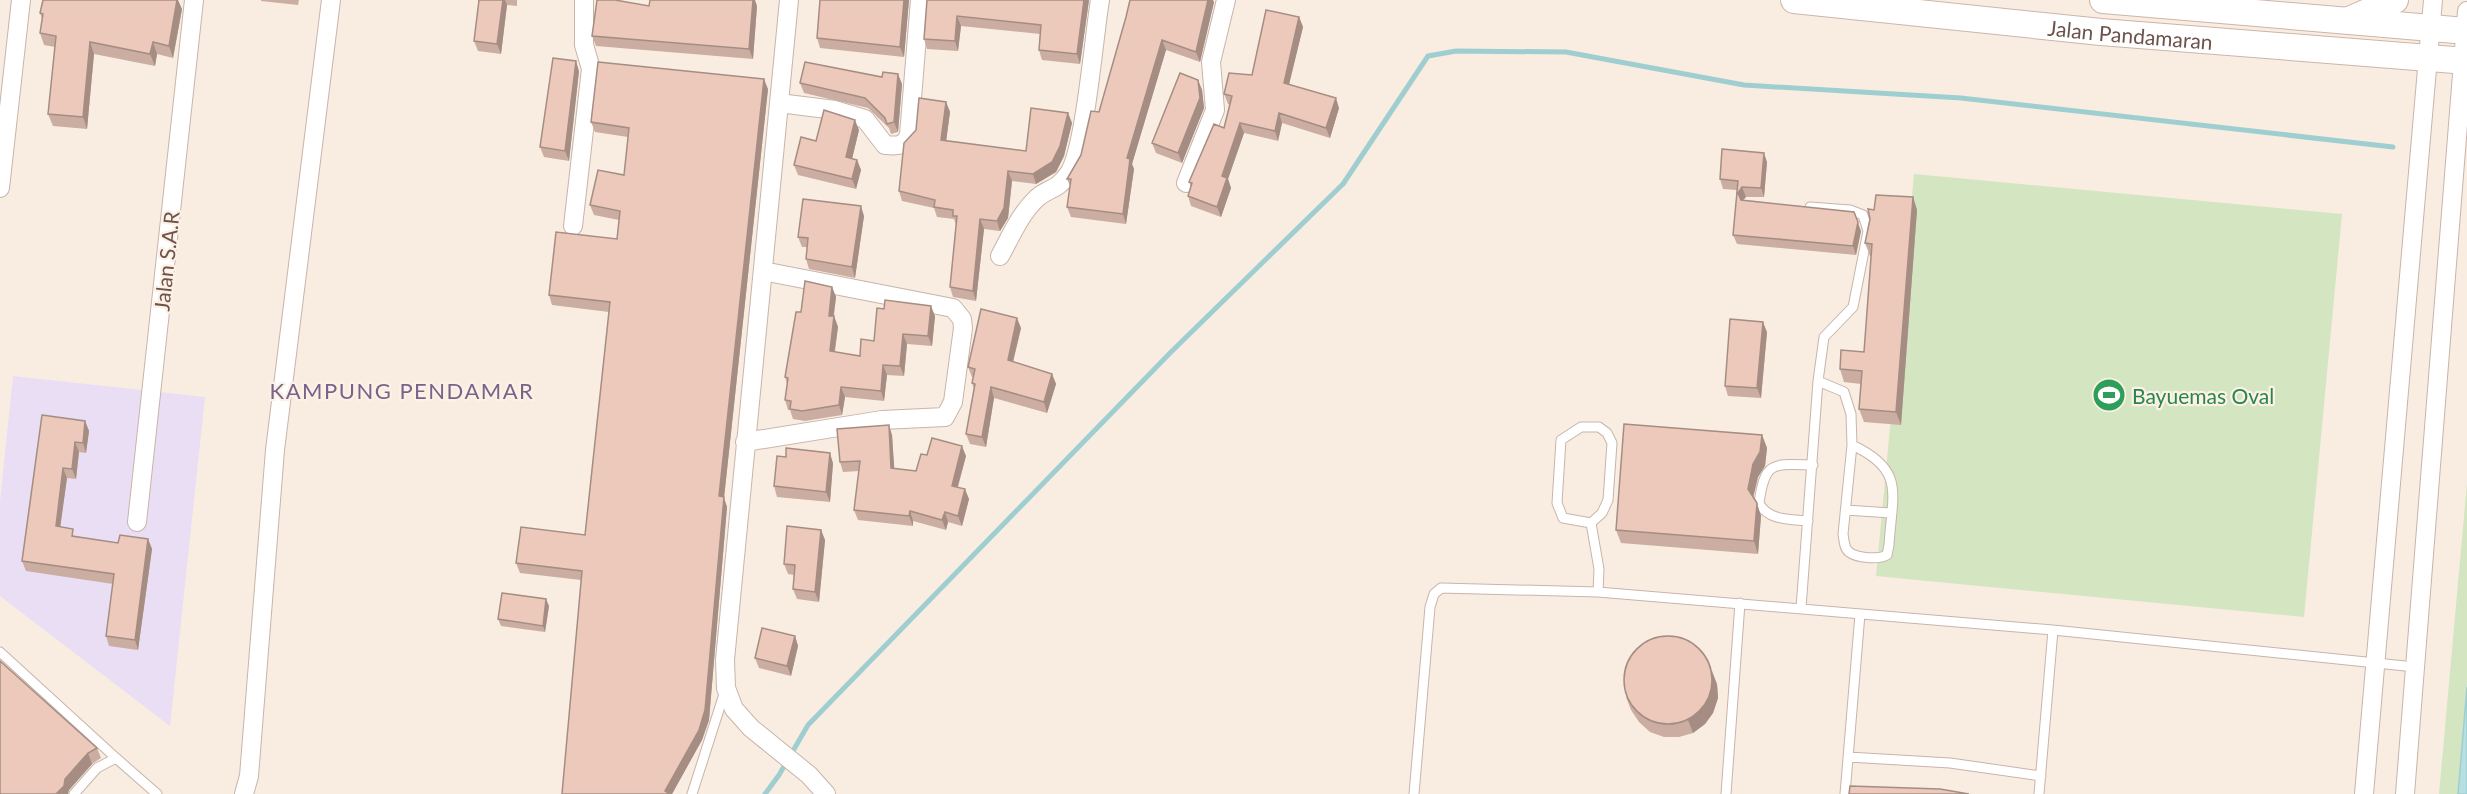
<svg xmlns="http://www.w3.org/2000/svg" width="2467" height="794" font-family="Lato,sans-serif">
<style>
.education{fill:#eadef5}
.green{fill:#d3e5c1}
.water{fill:#b8dfe0;stroke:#9fced1;stroke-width:1.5}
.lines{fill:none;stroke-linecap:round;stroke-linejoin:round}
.stream{stroke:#9fced1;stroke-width:5}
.lane-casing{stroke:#c8b4aa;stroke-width:11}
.street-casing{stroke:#c8b4aa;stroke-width:20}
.secondary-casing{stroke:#cdb5a9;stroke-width:28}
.lane{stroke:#fff;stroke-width:9}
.street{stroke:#fff;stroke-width:18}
.secondary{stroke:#fff;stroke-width:26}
.wall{fill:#cbada1}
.shaded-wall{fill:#a58d83}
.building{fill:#ecc9bb;stroke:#a58d83;stroke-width:1.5}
.labels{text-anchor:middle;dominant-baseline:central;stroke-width:4.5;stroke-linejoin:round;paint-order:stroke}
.street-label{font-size:21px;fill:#6d534b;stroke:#fdf1e6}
.leisure-label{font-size:21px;fill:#27864d;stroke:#fdf1e6;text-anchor:start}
.neighbourhood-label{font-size:22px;letter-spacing:1.5px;fill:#79638a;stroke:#fdf1e6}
</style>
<rect width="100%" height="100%" fill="#f9ede1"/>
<!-- education -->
<path class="education" d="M13,376l192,21 -35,329 -170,-130v-95z"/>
<!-- green -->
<path class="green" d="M1914,174l428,40 -38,403 -428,-41z
M2467,483v311h-28z"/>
<!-- water -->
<path class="water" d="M2467,687v107h-9z"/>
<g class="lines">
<!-- stream -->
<path class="stream" d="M765,794l14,-19 29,-50 363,-373 172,-168 85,-128 28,-5 110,1 178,33 217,13 432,49"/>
<!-- lane casing -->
<g class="lane-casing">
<path id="lane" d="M1818,381l26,11 7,22 1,31c54,25 40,49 37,100l-2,10c-9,5 -30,3 -38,-3 -5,-4 -5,-12 -6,-18l9,-89
M1846,510l45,3
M1808,521c-17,-2 -40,0 -49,-18 6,-43 14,-39 54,-38
M1591,523l11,-10 6,-13 4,-57 -5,-10 -8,-6h-18l-20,13 -4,63 6,15 28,5 8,46 -1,23
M1801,608l17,-227 6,-44 29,-30 15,-76 -5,-16 -13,-5 -40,-3
M0,652l116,106
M1848,757l102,6 91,13
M74,794l23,-26 19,-10 41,36
M692,794l33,-103
M1414,794l16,-187 4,-13 7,-6 157,4 455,38 362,37
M1726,794l14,-191
M1845,794l15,-180
M2039,794l14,-164"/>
</g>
<!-- street casing -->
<g class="street-casing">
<path id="street" d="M789,0l-64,660 1,28 8,21 17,19 58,47 17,19
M779,103l56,7 30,9 20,26c12,1 19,2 24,-10l11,-135
M1186,183l29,-73 -4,-48 15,-62
M0,188l21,-188
M573,226l18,-157 -7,-24v-45
M1000,256c11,-20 20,-42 37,-58 12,-11 19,-6 32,-25 16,-24 25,-138 31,-173
M745,442l137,-22 63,-3 8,-15 10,-74 -1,-9 -9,-11 -190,-37
M137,522l57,-522
M244,794l5,-18 26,-326 56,-450
M2364,794l69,-794
M2405,794l62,-783"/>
</g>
<!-- secondary casing -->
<g class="secondary-casing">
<g id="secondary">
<path id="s1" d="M1794,0l307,32 366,29"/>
<path d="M2103,0l364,31"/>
<path d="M2349,20l46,-20"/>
</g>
</g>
<!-- lane -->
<use href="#lane" class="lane"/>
<!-- street -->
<use href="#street" class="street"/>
<!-- secondary -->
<use href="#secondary" class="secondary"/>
</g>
<!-- wall -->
<path class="wall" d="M261,0h38l-1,5 -37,-4z
M478,0h39v6l-10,-1 -6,49 -23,-3 -4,-10 5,-39z
M820,0h89l-5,57 -84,-9 -3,-10z
M927,0h162l-9,64 -38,-4 -3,-10 1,-16 -79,-8 -3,25 -31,-2 -3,-10z
M1214,2l-14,60 -34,-12 -34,114 2,5 -8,55 -55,-7 -4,-10 3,-21 -3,-7 14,-24 18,-43 27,-95z
M649,6h108l-4,53 -157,-13 -4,-10z
M182,9l-9,49 -16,-4 -2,12 -61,-12 -7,75 -34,-3 -5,-12 7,-67 -11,-2 -4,-12 2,-14 -2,-6z
M1299,17l4,10 -14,57 50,24 -9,30 -48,-15 -4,18 -34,-8 -16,46 3,9 -10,29 -30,-11 -3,-10 3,-9 -2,-5 35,-54 6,-23 -2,-1 -4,-10 28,-19z
M579,71l-10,90 -25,-4 -4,-10z
M1198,80l4,10 2,18 -22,55 -26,-10 -4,-10z
M800,83l102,1 -4,48 -7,2 -2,-6 -21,-20 -64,-15z
M768,89l-44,409 3,9 -18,213 -7,20 -30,54h-110l19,-214 -61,-7 -4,-10 69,-28 24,-223 -57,-7 -3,-10 68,-56 2,-19 -25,-5 -4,-10 34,-30 4,-38 -33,-5 -4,-10z
M946,102l4,10 -4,29 80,10 42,-38 4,10 -8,33 -8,16 -20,12 -24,-3 -4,37 -8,13 -16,-2 -8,72 -23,-4 -3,-10 6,-62 -2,-6 -17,-2 -3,-9 -32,-7 -3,-10z
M859,130l-7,29 5,1 4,10 -5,19 -58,-14 -4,-10 22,-24z
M1767,162l-3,35h-18l-3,3 118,31 -5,24 -119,-11 -4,-9 4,-45 -14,-1 -3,-10z
M1913,197l4,13 -16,215 -37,-3 -5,-13 2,-25 -17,-2 -4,-13 24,-17 7,-96h-1l-5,-13 9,-33z
M864,216l-9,62 -46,-9 -3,-10 1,-12h-5l-4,-10z
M832,287l4,10 -2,19 4,11 -3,25 25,4 14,-15 61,-25 -3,30 -25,-2 -3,32 -17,-1 -3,26 -39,-4 -3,18 -37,6 -12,-2 -3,-9h-2l-3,-10 2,-16 -2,-7 16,-65z
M1021,328l-8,34 39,12 4,10 -9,29 -53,-15 -8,49 -16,-3 -4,-10 8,-45 -2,-6 2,-6h-2l-4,-10z
M1767,332l-6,66 -33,-2 -3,-10z
M42,415l43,6 4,10 -3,22 -7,-1 -3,27 -9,-1 -7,49 16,10 42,6 30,-4 4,10 -14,101 -29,-4 -3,-10 7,-52 -87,-13 -4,-10z
M892,435l2,34 22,2 11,-16 39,1 -8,31 11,12 -7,27 -14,-4 -2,8 -33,-9v5l-55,-6 -4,-10 5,-39 -16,1 -3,-10z
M1762,435l5,13 -2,18 -7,11 -5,21 8,18 -3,38 -137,-11 -5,-13z
M833,463l-3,39 -53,-5 -3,-11z
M821,530l4,10 -6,62 -22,-3 -4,-10 1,-14 -6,-1 -4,-10z
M549,606l-4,26 -44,-6 -3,-7z
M795,636l3,10 -7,30 -32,-8 -4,-10z
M1717,684l1,14 -5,15 -8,11 -12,9 -14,4h-15l-14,-5 -11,-10 -8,-12 -5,-13z
M97,748l4,10 -9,6 -23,26 -69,4z"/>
<!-- shaded-wall -->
<path class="shaded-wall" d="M177,0h1l4,9 -9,49 -4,-12z
M503,0h2l2,5 -6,49 -4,-10z
M753,0h2l2,6 -4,53 -4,-10z
M904,0h5l-5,57 -4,-10z
M1084,0h5l-9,64 -3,-10z
M1208,0h5l1,2 -14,60 -4,-10z
M957,16l4,10 -3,25 -3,-10z
M1299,17l4,10 -16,66 -3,-10z
M1162,40l4,10 -34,114 2,5 -8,55 -3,-10 4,-56z
M90,42l4,12 -7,75 -4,-12z
M153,42l4,12 -2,12 -5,-12z
M576,61l3,10 -10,90 -4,-10z
M898,74l4,10 -4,48 -4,-10z
M764,79l4,10 -44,409 3,9 -18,213 -7,20 -30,54h-6l-1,-3 54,-295z
M1198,80l4,10 2,18 -22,55 -4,-10z
M1336,98l3,10 -9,30 -4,-10z
M946,102l4,10 -5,38 -4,-10z
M1068,113l4,10 -8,33 -8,16 -20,12 -3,-10z
M1279,113l3,10 -4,18 -3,-10z
M855,120l4,10 -9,37 -4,-10z
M1240,123l4,10 -16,46 3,9 -10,29 -4,-10 5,-31z
M1764,153l3,9 -3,35 -3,-9z
M857,160l4,10 -5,19 -4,-10z
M1008,171l4,10 -4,37 -8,13 -3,-10z
M1742,187l4,10 -5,5 -3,-9z
M1913,197l4,13 -16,215 -5,-13z
M861,206l3,10 -9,62 -3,-11z
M1854,212l7,19 -5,24 -3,-9z
M980,219l4,10 -8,72 -3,-10z
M832,287l4,10 -4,29 -3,-10z
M931,306l4,10 -3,30 -4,-10z
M834,316l4,11 -5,34 -3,-10z
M1017,318l4,10 -10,42 -3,-10z
M1763,322l4,10 -6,66 -4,-10z
M903,334l4,10 -3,32 -4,-10z
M883,365l4,10 -3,26 -3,-10z
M1052,374l4,10 -9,29 -3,-11z
M841,387l4,10 -3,18 -3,-10z
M991,387l3,11 -8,49 -4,-10z
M85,421l4,10 -3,22 -3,-10z
M889,425l3,10 3,43 -4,-10z
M1762,435l5,13 -2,18 -7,11 -6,25 -4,-13 5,-25z
M75,442l4,10 -3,27 -4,-10z
M962,446l4,10 -11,40 -3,-10z
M830,453l3,10 -3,39 -4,-10z
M63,468l4,10 -8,58 -3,-10z
M965,489l4,10 -7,27 -4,-10z
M1757,503l4,13 -3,38 -4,-13z
M910,511l3,10v5l-4,-10z
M945,512l3,10 -2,8 -4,-10z
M821,530l4,10 -6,62 -4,-10z
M148,539l4,10 -14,101 -3,-10z
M546,599l3,7 -4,26 -2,-6z
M795,636l3,10 -7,30 -4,-10z
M1712,671l5,13 1,14 -5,15 -8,11 -12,9 -5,-13z
M88,753l4,11 -23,26 -1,4h-12l9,-15z"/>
<!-- building -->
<path class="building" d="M43,0h134l-8,46 -16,-4 -3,12 -60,-12 -7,75 -35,-3 8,-78 -16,-3 3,-19 -3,-1z
M479,0h24l-6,44 -23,-3z
M597,0h18l34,6 1,-6h103l-4,49 -157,-13z
M820,0h84l-4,47 -83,-9z
M927,0h157l-7,54 -38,-4 2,-25 -84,-9 -2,25 -31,-2z
M1130,0h78l-12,52 -34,-12 -35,118 3,1 -7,55 -56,-7 4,-28h-4l14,-24 10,-44 8,1 27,-95z
M1266,10l33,7 -15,66 52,15 -10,30 -47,-15 -4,18 -35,-8 -18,53 5,2 -10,29 -29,-11 4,-13 -3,-1 25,-58 10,4 8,-32 -8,-2 5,-21 23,2z
M553,58l23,3 -11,90 -25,-4z
M598,62l166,17 -45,417 5,1 -19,213 -6,20 -34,61 5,3h-108l20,-223 -66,-8 5,-36 64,8 25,-233 -61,-7 7,-63 61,7 3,-28 -30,-6 8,-35 26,5 5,-47 -38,-6z
M805,62l77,15 1,-5 15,2 -4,48 -7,2 -2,-6 -20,-20 -65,-15z
M1180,73l18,7 2,18 -22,55 -26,-10z
M919,98l27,4 -5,38 85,11 5,-43 37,5 -8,33 -8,16 -19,12 -25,-3 -4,37 -7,13 -17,-2 -7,72 -23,-4 7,-71h-4v-6l-19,-3 1,-7 -36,-9 5,-48 12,-13z
M824,110l31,10 -9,37 11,3 -5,19 -58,-14 7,-28 15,4z
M1722,149l42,4 -3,35 -19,-1 -4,6 3,7 113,12 4,10 -5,24 -120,-11 5,-54 -18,-2z
M1876,195l37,2 -17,215 -37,-3 3,-38 -22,-2 1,-19 23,2 8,-108 -7,-1 5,-24 -2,-10 6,1z
M803,199l58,7 -9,61 -46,-8 2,-21 -10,-1z
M805,281l27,6 -3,29h5l-4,35 30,5 1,-17 13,2 3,-33 7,1 1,-9 46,6 -3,30 -25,-2 -3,32 -17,-1 -2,26 -40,-4 -2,18 -37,6 -12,-2 1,-8 -6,-1 3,-22 -3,-1 11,-65h5z
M981,309l36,9 -9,42 44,14 -8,28 -53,-15 -9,50 -16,-3 9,-50 -3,-1 3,-14 -7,-2z
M1730,319l33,3 -6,66 -32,-2z
M42,415l43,6 -2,22 -8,-1 -3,27 -9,-1 -7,58 17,3 -1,7 46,7 2,-8 28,4 -13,101 -29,-4 8,-62 -92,-13z
M1624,424l138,11 -2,17 -7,12 -5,25 9,14 -3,38 -138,-11z
M889,425l2,43 25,3 5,-17 6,1 5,-17 30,8 -10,40 13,3 -7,27 -13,-4 -3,8 -32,-9 -1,5 -55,-6 6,-49 -20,1 -3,-33z
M786,448l44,5 -4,39 -52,-6 3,-30 9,1z
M787,526l34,4 -6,62 -22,-3 2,-24 -11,-1z
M502,593l44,6 -3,27 -45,-7z
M762,628l33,8 -8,30 -32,-8z
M1624 680a44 44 0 1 1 88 0a44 44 0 1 1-88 0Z
M0,661l97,87 -9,5 -23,26 -1,7 -8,8h-56z
M1850,786l90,3 29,5h-120z"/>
<!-- icons -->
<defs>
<g id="stadium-disc" transform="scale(1.725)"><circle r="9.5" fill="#2e9e5b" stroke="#fdf1e6"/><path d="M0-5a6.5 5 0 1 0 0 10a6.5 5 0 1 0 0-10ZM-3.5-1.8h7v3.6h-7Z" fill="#fff"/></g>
</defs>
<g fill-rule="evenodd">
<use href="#stadium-disc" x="2109" y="395"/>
</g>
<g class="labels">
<!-- street labels -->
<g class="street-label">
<text stroke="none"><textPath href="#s1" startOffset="338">Jalan Pandamaran</textPath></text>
<text transform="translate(166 261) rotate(-84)">Jalan S.A.R</text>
</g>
<!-- leisure labels -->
<g class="leisure-label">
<text x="2132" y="395">Bayuemas Oval</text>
</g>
<!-- neighbourhood labels -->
<g class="neighbourhood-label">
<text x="402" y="390">KAMPUNG PENDAMAR</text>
</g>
</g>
</svg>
